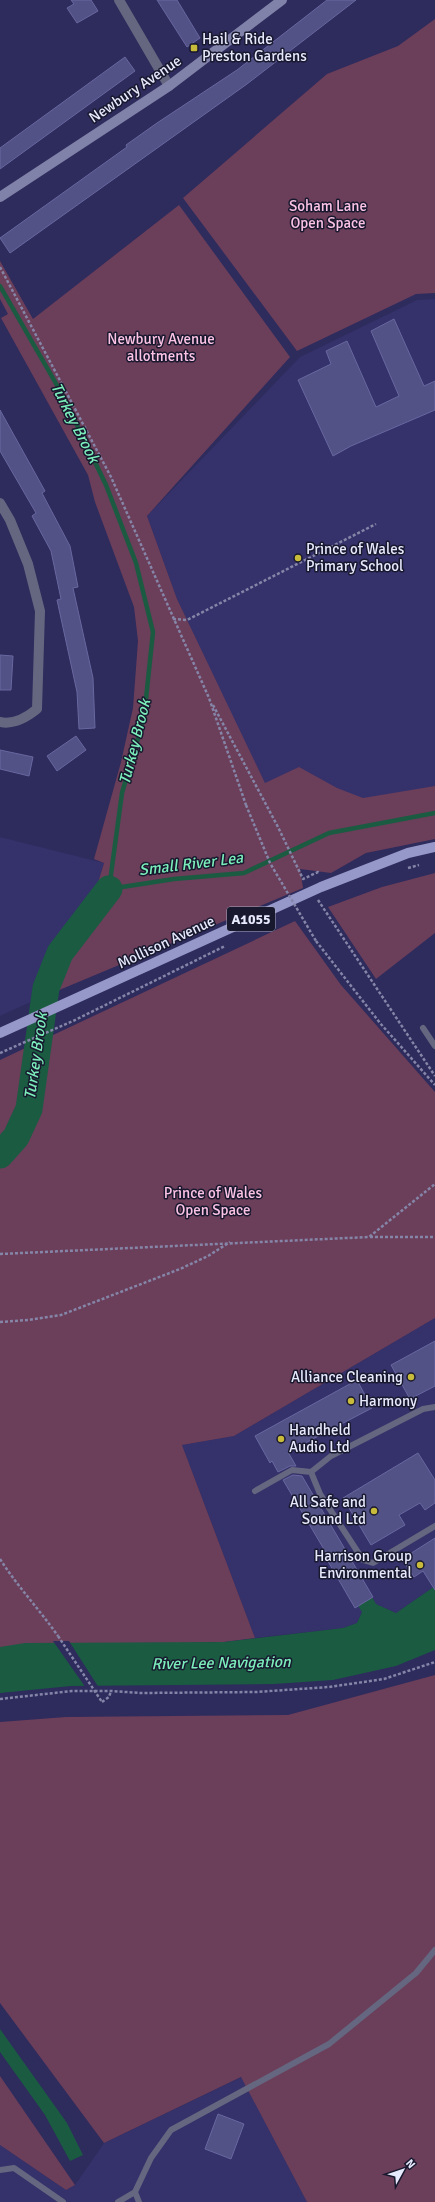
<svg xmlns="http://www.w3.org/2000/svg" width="435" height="2202" font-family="Signika,sans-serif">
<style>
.built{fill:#35316a}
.green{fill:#6b3e5a}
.water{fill:#1a5b42}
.pier{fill:#2e2b5d}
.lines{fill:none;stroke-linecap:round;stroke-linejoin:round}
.stream{stroke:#1a5b42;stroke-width:4.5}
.river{stroke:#1a5b42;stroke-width:27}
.building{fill:#525287;stroke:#68679f}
.path{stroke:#8585a8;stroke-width:2.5;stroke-dasharray:3 2;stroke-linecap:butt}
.lane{stroke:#65667f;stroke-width:6}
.street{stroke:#65667f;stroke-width:10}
.secondary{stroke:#8182a9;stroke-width:10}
.primary{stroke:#9798ca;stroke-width:10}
.path-bridge{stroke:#8585a8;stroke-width:2.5;stroke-dasharray:3 2;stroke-linecap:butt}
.poi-dot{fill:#c8bb3b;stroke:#18182e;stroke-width:1.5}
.labels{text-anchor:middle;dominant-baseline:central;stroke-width:3;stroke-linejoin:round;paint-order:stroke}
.shield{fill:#18182e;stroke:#a9aabe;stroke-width:1}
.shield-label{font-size:14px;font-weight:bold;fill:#e7e9fc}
.poi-label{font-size:15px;fill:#e7e9fc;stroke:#18182e;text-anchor:start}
.street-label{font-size:15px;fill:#e7e9fc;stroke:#18182e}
.park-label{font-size:15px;fill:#fcc3e4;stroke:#18182e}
.water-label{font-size:16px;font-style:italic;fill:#7bedbb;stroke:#18182e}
</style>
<rect width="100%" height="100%" fill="#2e2b5d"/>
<!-- built -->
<path class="built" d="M435,299v510l-141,31 -59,-116 -58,-125 -30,-83 153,-159 117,-57z
M0,837l104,26 -10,33 -40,53 -16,28 -5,24 -33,15z
M435,1318v268l-39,27 -20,-9 -14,8 -5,11 -14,5 -88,10 -73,-193 52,-9z
M242,2077l65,125h-307v-57l66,45 9,-5 29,-42z"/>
<!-- green -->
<path class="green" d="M435,19v274l-19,1 -119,57 -114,-153 144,-124 71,-28z
M179,205l111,152 -143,159 30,83 88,184 34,-16 38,21 26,10 72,-12v53l-69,14 -35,20 -31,-4 3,19 -270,113 5,-24 16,-28 40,-53 10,-33 -10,-4 27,-97 12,-54 5,-67 -4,-34 -39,-105 -7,-27 -87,-157 7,-4 -8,-15v-38l33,58z
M435,873v60l-59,46 -48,-72 54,-20z
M295,921l46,64 94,107v226l-201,118 -52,9 73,193 -31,4 -224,5v-587z
M435,1675v527h-128l-66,-125 -137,66 -104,-140v-281l66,-5 222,-2z
M0,2076l75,109 -9,5 -66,-45z"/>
<!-- water -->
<path class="water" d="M343,1548l33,56 20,9 39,-27v64l-39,16 -63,14 -59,4 -203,2 -71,7v-46l25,-4 199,-1 119,-14 14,-5 5,-11 -34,-55z
M0,2029l67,94 16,32 -13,6 -25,-46 -45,-63z"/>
<!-- pier -->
<path class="pier" d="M53,1641h16l30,47h-13z"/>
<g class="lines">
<!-- stream -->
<path class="stream" d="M0,286l62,108 44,91 30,78 17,69 -9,86 -22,75 -13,96 65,-10 70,-6 85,-40 106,-20"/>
<!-- river -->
<path class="river" d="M0,1155l16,-18 13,-28 17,-121 14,-35 49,-64"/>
</g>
<!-- building -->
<path class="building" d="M71,0h20l7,11 -21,12 -10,-15 7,-4z
M157,0h20l23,38 -13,9z
M327,0h29l-109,84 -237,169 -10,-15 127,-91 -1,-2 31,-22 80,-53z
M125,57l10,14 -135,98v-21z
M394,319l30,67 11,-5v29l-84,36 -18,10 -35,-76 33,-16 -5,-13 21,-10 29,66 23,-11 -28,-65z
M0,410l45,81 -3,2 28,53 8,41 -5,1 20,90 2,50 -16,1 -2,-37 -20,-92 4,-1 -10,-48 -19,-35 4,-3 -36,-62z
M0,655l13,1 -2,34h-11z
M76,736l10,14 -29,21 -10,-15z
M0,750l33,7 -4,19 -29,-7z
M435,1341v45l-25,13 -19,-34z
M357,1380l15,28 -84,44 8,14h-6l-12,6 -6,-11 -2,2 -15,-27z
M418,1453l17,27v23l-10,7 -5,-7 -21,12 6,10 -34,20 -28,-47z
M293,1475l9,1 71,121 -18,11 -29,-50 -1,-7 -42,-71z
M435,1538v52l-12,-19 -9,6 -12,-18z
M218,2114l26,10 -13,35 -26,-10z"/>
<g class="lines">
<!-- path -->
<path class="path" d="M0,267l111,210 98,221 37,107
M173,619l14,1 189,-96
M213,705l65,122 25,52 15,-7 1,2
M408,868l11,-3
M318,900l117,176
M316,941l64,82 55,62
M0,1053l73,-32 152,-75
M370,1237h65
M0,1254l369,-17 66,-53
M0,1322l28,-2 33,-5 119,-46 28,-13 22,-14
M0,1559c18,28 39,50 58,77
M0,1699l72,-8h39l30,2 115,-1 73,-5 55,-8 51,-17
M102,1702l7,-5 2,-6"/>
<!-- lane -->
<path class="lane" d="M423,1028l12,18
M435,1407l-12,2 -92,47 -20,16 9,22 43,66 10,3 62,-37
M255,1491l37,-21 19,2
M0,2170l14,-2 49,34
M135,2192l4,10
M118,2202l17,-10 16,-34 20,-28 158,-86 87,-71 19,-23"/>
<!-- street -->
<path class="street" d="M119,0l50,86
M0,503l10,17 18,44 12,47 -3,98c-11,9 -23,16 -37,13"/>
<!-- secondary -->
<path class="secondary" d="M0,197l169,-111 113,-86"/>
<!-- primary -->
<path class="primary" d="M0,1033l321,-146 87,-34 27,-6"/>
<!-- path-bridge -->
<path class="path-bridge" d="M246,805l24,58 46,78
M58,1636l44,66"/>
</g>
<!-- markers -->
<g class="poi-dot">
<rect x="190" y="44" width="8" height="8" rx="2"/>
<circle cx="298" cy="558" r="4"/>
<circle cx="411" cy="1377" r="4"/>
<circle cx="351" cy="1401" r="4"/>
<circle cx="281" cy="1439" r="4"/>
<circle cx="374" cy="1511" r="4"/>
<circle cx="420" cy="1565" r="4"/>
</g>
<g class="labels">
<!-- shield labels -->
<rect class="shield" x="227" y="907" width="48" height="24" rx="3"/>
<g class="shield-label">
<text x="251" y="919">A1055</text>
</g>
<!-- poi labels -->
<g class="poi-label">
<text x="202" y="39">Hail &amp; Ride<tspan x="202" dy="17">Preston Gardens</tspan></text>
<text x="306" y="549">Prince of Wales<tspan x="306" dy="17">Primary School</tspan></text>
<text x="403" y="1377" text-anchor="end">Alliance Cleaning</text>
<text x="359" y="1401">Harmony</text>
<text x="289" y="1430">Handheld<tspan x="289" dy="17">Audio Ltd</tspan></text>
<text x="366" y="1502" text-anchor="end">All Safe and<tspan x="366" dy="17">Sound Ltd</tspan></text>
<text x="412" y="1556" text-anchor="end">Harrison Group<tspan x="412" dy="17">Environmental</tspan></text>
</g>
<!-- street labels -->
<g class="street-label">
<text transform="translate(135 89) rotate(-34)">Newbury Avenue</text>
<text transform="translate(166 942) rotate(-25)">Mollison Avenue</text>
</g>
<!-- park labels -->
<g class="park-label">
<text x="328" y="206">Soham Lane<tspan x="328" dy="17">Open Space</tspan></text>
<text x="161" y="339">Newbury Avenue<tspan x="161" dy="17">allotments</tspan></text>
<text x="213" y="1193">Prince of Wales<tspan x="213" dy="17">Open Space</tspan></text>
</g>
<!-- water labels -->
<g class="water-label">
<text transform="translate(75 423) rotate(63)">Turkey Brook</text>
<text transform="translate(135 742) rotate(-76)">Turkey Brook</text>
<text transform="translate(191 864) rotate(-7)">Small River Lea</text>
<text transform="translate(36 1056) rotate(-82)">Turkey Brook</text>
<text transform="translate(221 1663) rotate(-1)">River Lee Navigation</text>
</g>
</g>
<!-- north arrow -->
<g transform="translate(403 2170) rotate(50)" stroke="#18182e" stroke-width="3" paint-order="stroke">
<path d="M0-3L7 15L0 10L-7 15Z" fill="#e7e9fc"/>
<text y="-6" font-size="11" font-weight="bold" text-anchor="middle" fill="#e7e9fc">N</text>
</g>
</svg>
